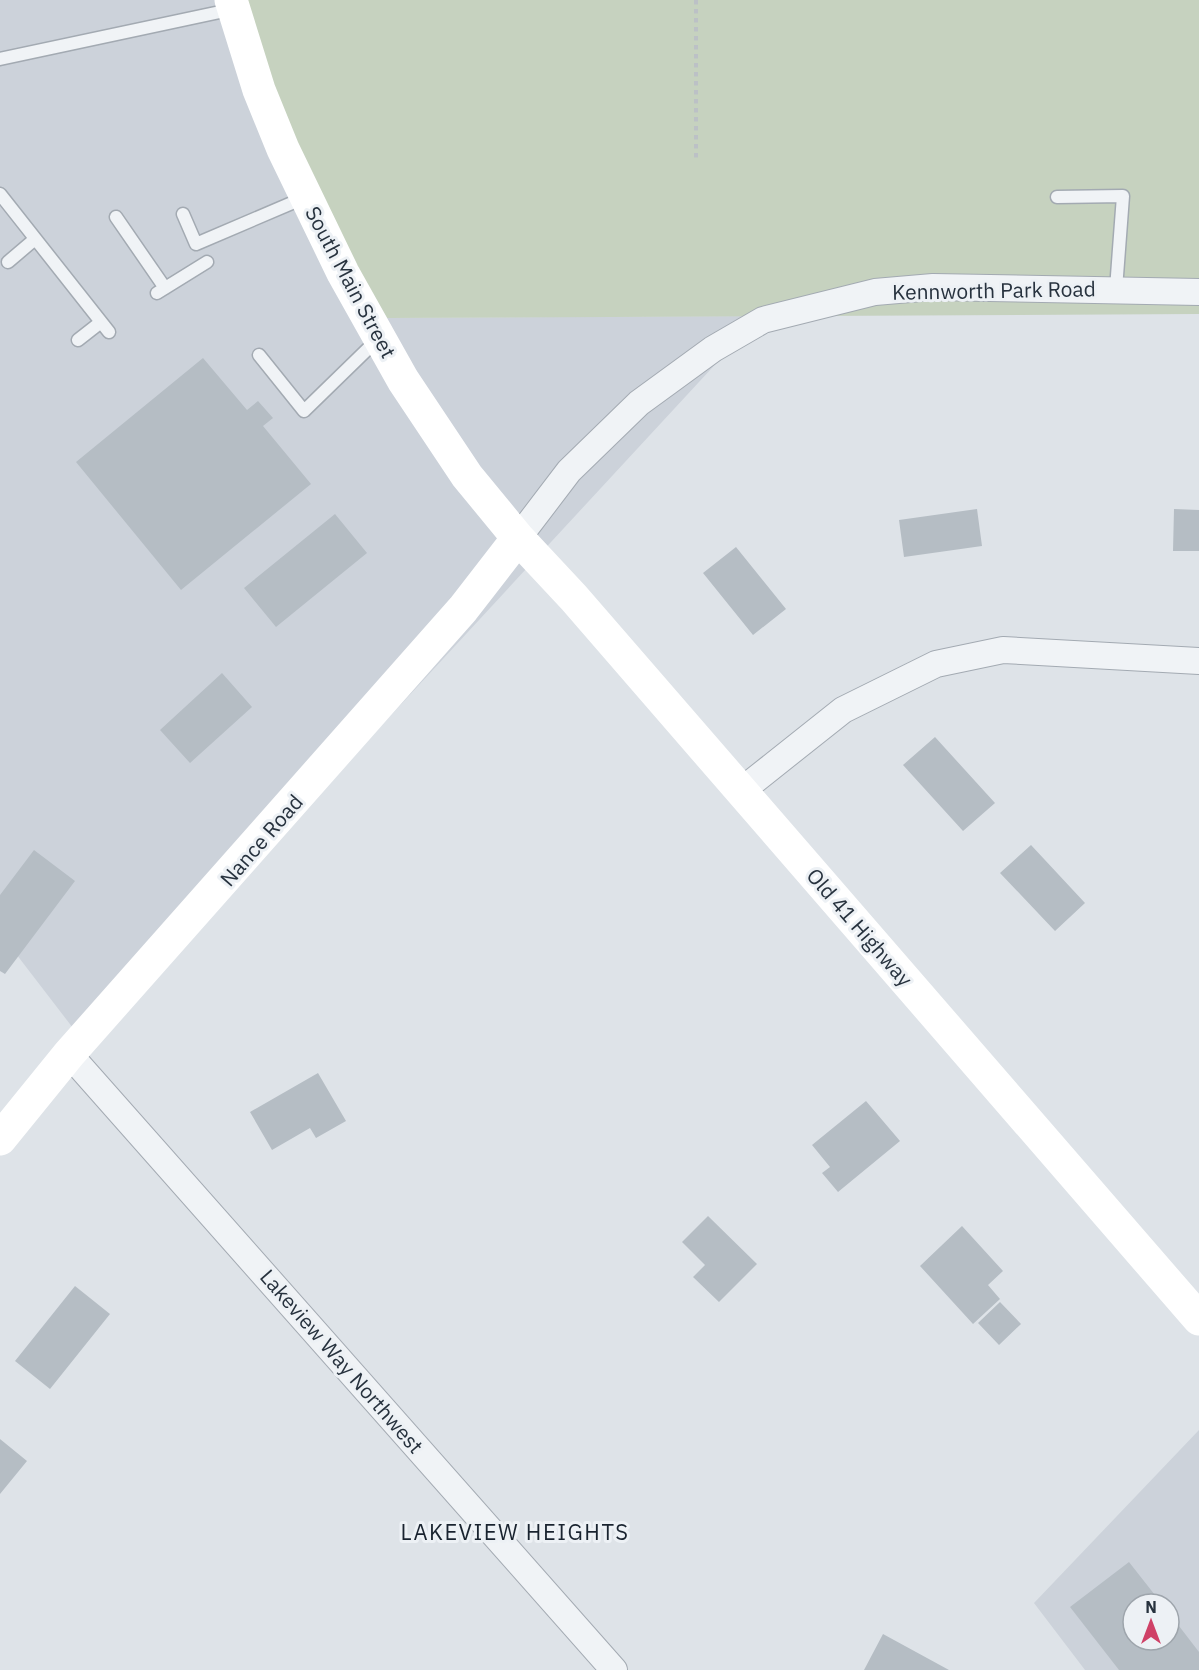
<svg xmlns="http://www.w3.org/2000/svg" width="1199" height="1670" font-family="'IBM Plex Sans',sans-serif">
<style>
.built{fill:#ccd2da;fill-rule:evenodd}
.green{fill:#c6d2bf}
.building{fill:#b5bdc4}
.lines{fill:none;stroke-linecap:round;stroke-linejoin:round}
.lane-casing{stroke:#a3aab2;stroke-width:15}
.street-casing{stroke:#a3aab2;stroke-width:28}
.path{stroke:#bcc1c6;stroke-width:4;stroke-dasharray:4.5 4.5;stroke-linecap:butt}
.lane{stroke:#f0f3f6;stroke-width:12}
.street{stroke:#f0f3f6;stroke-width:26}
.secondary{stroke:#fff;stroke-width:33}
.labels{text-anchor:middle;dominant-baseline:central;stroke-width:6;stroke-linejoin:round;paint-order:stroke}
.street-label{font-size:21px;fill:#27323e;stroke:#edf1f5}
.neighbourhood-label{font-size:22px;letter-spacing:1.5px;fill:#19232f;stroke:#edf1f5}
</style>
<rect width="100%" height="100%" fill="#dee3e8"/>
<!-- built -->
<path class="built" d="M0,0h231l156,318 373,-2 -674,729 -86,-112z
M1199,1430v240h-114l-51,-67zM1133,1604h36v36h-36z"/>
<!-- green -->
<path class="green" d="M231,0h968v314l-812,4 -135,-229z"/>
<!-- building -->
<path class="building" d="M203,358l44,52 11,-9 15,17 -10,8 48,58 -130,106 -105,-128z
M977,509l5,37 -78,11 -5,-37z
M1174,509l25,1v41h-26z
M335,514l32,39 -91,74 -32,-39z
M736,547l50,62 -33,26 -50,-62z
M222,673l30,34 -62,56 -30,-33z
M935,737l60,66 -32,28 -60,-66z
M1031,845l54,58 -30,28 -55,-58z
M34,850l41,31 -70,93 -5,-3v-76z
M318,1073l28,48 -30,17 -6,-10 -38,22 -22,-38z
M866,1101l34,40 -62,51 -16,-19 8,-6 -18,-22z
M708,1216l49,48 -38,38 -26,-25 12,-12 -23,-23z
M962,1226l41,45 -15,14 12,14 -27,25 -53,-58z
M75,1286l35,28 -60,75 -35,-28z
M1000,1302l21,22 -22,21 -21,-22z
M0,1439l27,22 -27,33z
M1129,1562l33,42h-29v36h36v-27l30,39v18h-80l-49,-63z
M883,1634l66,36h-85z"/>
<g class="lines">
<!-- lane casing -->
<g class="lane-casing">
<path id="lane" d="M0,59l234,-50
M0,194l109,138
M1057,197l66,-1 -7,93
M183,214l13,30 110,-47
M116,217l49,71
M8,262l27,-23
M157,293l50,-31
M78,340l23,-18
M259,355l45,56 74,-72"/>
</g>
<!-- street casing -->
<g class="street-casing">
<path id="street" d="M518,538l51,-67 70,-68 74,-54 50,-29 112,-28 58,-5 266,5
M741,791l102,-81 93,-46 67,-14 196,11
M69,1054l545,616"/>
</g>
<!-- path -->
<path class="path" d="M696,0v160"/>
<!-- lane -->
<use href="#lane" class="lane"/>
<!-- street -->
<use href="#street" class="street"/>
<!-- secondary -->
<path class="secondary" d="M231,0l28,90 24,59 60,124 60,107 64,96 51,62 56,60 625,721
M0,1139l69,-85 394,-445 55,-71"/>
</g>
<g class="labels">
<!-- street labels -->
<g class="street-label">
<text transform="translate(351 282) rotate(62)">South Main Street</text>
<text transform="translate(994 290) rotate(-1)">Kennworth Park Road</text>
<text transform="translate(261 840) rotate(-49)">Nance Road</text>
<text transform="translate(860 927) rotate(49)">Old 41 Highway</text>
<text transform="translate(342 1361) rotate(49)">Lakeview Way Northwest</text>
</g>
<!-- neighbourhood labels -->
<g class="neighbourhood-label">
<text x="515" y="1531">LAKEVIEW HEIGHTS</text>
</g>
</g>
<!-- north arrow -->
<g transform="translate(1151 1622)"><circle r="28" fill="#edf1f5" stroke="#9ea5ac" stroke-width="1.5"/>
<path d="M0-4.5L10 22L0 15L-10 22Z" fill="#cf4167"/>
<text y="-9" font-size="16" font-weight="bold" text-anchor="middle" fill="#27323e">N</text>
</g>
</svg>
